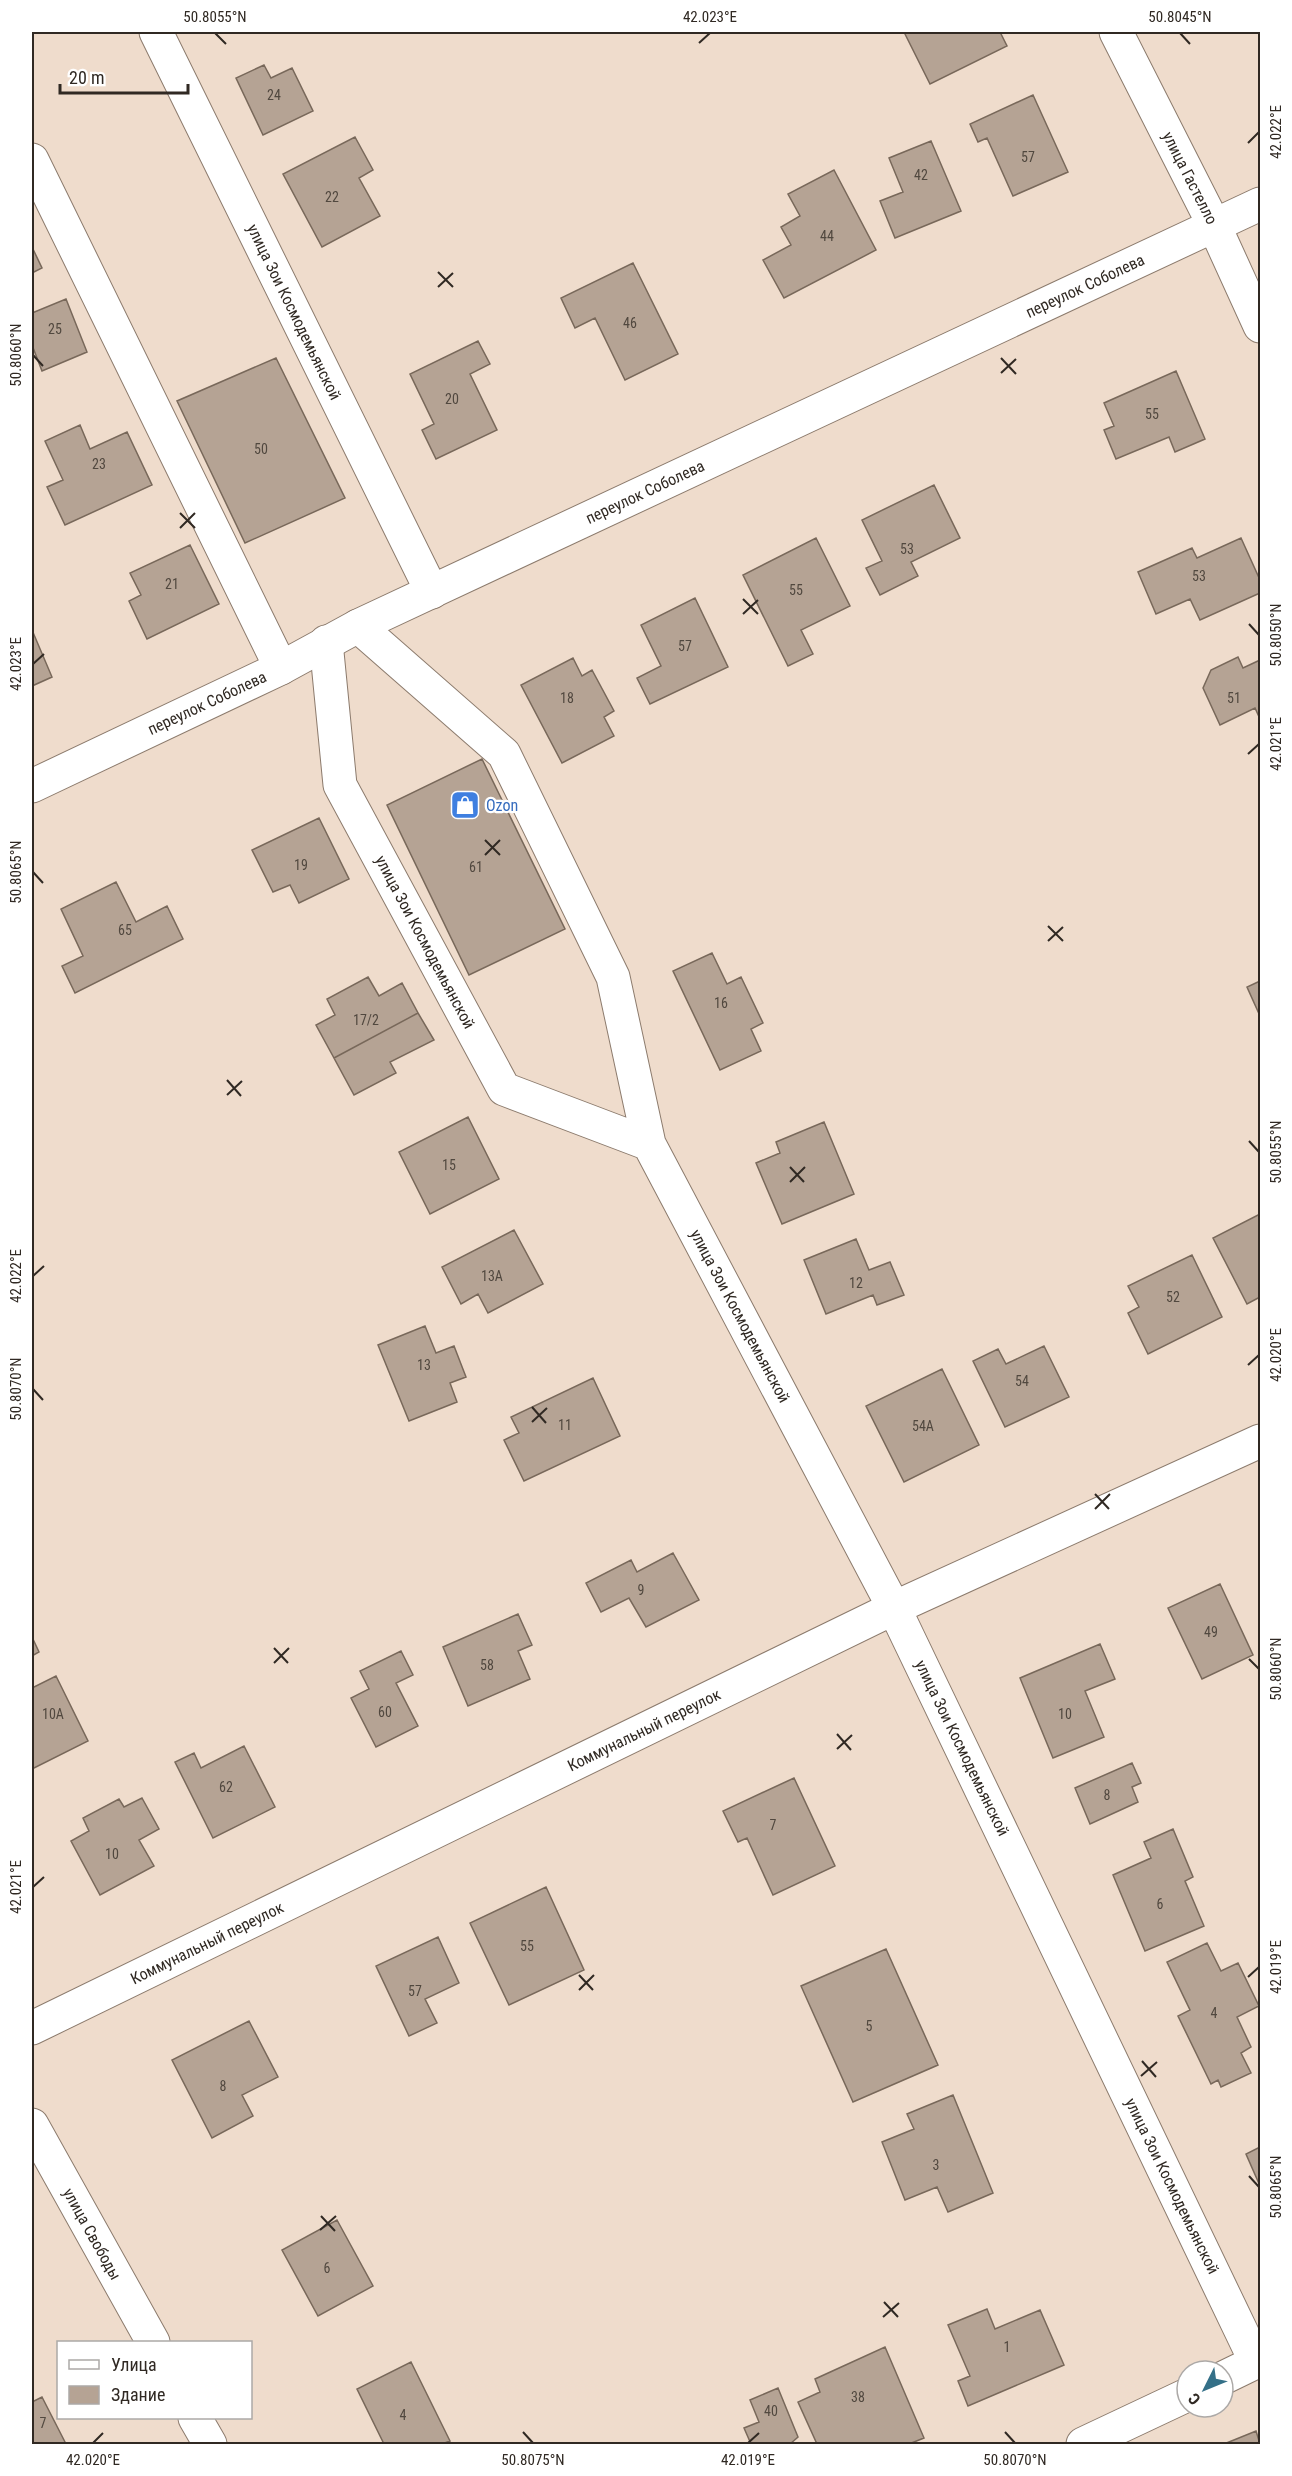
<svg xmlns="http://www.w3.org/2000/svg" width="1292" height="2476" font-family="'Roboto Condensed',sans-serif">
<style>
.building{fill:#b5a394;stroke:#78685a;stroke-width:1.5}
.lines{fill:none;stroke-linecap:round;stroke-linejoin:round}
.minor-casing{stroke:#8c7b6d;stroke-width:35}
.major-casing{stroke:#8c7b6d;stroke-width:35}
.minor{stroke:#fff;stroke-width:33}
.major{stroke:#fff;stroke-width:33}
.ticks{fill:none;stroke:#302923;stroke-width:2}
.labels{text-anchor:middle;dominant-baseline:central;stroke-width:4.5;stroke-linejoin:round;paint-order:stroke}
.number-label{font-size:14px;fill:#51483f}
.street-label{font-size:16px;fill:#302923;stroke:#fff}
.shop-label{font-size:16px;fill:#366cbe;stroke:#fff;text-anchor:start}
.neatline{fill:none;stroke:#302923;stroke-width:2}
.ticks-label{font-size:15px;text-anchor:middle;fill:#302923}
</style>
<rect width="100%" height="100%" fill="#efdccc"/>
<!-- building -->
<path class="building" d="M904,32h96l7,14 -77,38z
M264,65l7,13 21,-10 21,43 -50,24 -27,-57z
M1033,95l35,77 -55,24 -26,-58 -9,4 -8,-18z
M355,137l18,33 -14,8 21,38 -58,31 -39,-73z
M931,141l30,70 -66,27 -15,-37 23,-9 -14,-34z
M834,170l42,80 -92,48 -21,-38 28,-15 -10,-18 19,-11 -12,-22z
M32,247l10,21 -10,5z
M633,263l45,91 -53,26 -30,-62 -20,10 -14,-30z
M66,299l21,53 -45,19 -10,-26v-32z
M478,341l12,23 -20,10 27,56 -61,29 -14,-29 12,-6 -24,-50z
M276,358l69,140 -100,45 -68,-142z
M1176,371l29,68 -30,13 -6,-15 -53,22 -12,-29 10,-4 -10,-23z
M80,425l10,24 37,-17 25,53 -87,40 -18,-38 16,-7 -18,-39z
M934,485l26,53 -49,24 7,14 -38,19 -14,-27 16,-7 -20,-41z
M816,538l34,68 -49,24 12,24 -25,12 -45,-91z
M1241,538l19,42v13l-60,27 -10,-21 -34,15 -18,-42 54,-24 5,10z
M190,545l29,59 -72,35 -18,-38 12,-6 -11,-22z
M695,598l33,69 -78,37 -13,-26 24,-12 -20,-41z
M32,630l20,47 -20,9z
M1238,657l5,11 17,-8v59l-5,-11 -35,17 -17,-37 8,-18z
M573,658l9,18 10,-6 22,41 -10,6 10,19 -52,27 -41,-78z
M482,759l83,170 -96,46 -82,-170z
M319,818l30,61 -50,24 -9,-18 -17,7 -21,-42z
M116,882l20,40 31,-16 16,33 -108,54 -13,-27 21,-10 -22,-47z
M712,953l15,31 14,-7 22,46 -12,6 10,22 -41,19 -47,-99z
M368,977l11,19 23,-13 16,30 -84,45 -18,-33 19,-10 -8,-16z
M1260,981v35l-13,-29z
M418,1013l16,27 -44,22 6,11 -42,22 -20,-37z
M468,1117l31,62 -69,35 -31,-62z
M824,1122l30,72 -72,30 -26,-61 24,-10 -4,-11z
M1260,1214v83l-13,7 -34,-66z
M514,1230l29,54 -55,29 -10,-19 -17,10 -19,-37z
M856,1239l13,31 21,-8 14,33 -27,10 -4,-10 -47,19 -22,-54z
M1192,1255l30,62 -74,37 -20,-41 11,-6 -11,-21z
M425,1326l11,27 18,-7 12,31 -16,6 7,19 -48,19 -31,-76z
M1044,1346l25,51 -64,30 -32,-66 25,-12 8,15z
M942,1369l37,76 -75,37 -38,-76z
M593,1378l27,58 -96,45 -20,-41 15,-7 -8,-16z
M673,1553l26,47 -53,27 -17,-29 -28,14 -15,-29 45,-23 6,12z
M1220,1584l33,71 -51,24 -34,-71z
M518,1614l14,31 -14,6 12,28 -62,27 -25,-59z
M32,1637l7,15 -7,4z
M1100,1644l15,35 -30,12 19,46 -51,21 -33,-80z
M401,1651l12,24 -17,8 22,43 -42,21 -25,-49 18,-9 -9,-18z
M56,1676l32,65 -56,28v-81z
M244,1746l31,61 -62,31 -38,-76 19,-9 7,15z
M1132,1763l9,20 -9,4 6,15 -48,22 -15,-36z
M794,1778l41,88 -62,29 -26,-57 -9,4 -15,-31z
M142,1798l17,31 -20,11 15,26 -54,29 -29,-54 18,-10 -6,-13 36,-19 5,8z
M1173,1829l20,48 -8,4 19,45 -59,25 -32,-76 38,-17 -7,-16z
M546,1887l38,83 -75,35 -39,-82z
M438,1937l21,46 -34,16 12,24 -28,13 -33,-70z
M1207,1943l14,28 17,-8 21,43 -22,11 14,30 -10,6 10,20 -30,14 -3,-7 -7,4 -33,-68 12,-6 -23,-48z
M886,1949l52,116 -85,37 -52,-116z
M249,2021l29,56 -36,18 11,21 -41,22 -40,-78z
M953,2095l40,98 -45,19 -11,-25 -32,13 -23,-58 32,-13 -7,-15z
M1260,2147v39l-14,-32z
M337,2220l36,66 -55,30 -36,-66z
M987,2309l8,20 45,-19 24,55 -96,41 -10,-25 12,-5 -22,-51z
M885,2347l39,91 -15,6h-92l-19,-42 22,-10 -5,-13z
M411,2362l39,79 -8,3h-58l-27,-55z
M778,2388l20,49 -8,7h-39l-7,-16 15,-6 -9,-22z
M42,2397l24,47h-34v-42z
M1256,2431l4,13h-36z"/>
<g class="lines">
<!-- minor casing -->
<g class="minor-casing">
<path id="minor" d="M156,32l276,560
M1116,32l98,193 46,101
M32,160l249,508
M358,626l146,128 109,223 36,167 245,464 362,754
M326,642l14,143 164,304 145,55
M32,2028l862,-420 366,-167
M32,2125l121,217
M1223,2378l37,-18
M195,2418l15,26
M1083,2444l104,-49"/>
</g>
<!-- major casing -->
<g class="major-casing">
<path id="major" d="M32,786l249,-118 77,-42 902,-422"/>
</g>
<!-- minor -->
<use href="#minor" class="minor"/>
<!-- major -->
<use href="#major" class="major"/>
</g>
<!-- ticks -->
<path class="ticks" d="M215,33l11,11M1180,33l10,11M699,43l11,-10M1248,143l11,-11M438,272l15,15M438,287l15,-14M33,355l10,11M1001,358l15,16M1001,373l15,-14M180,513l15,15M180,528l15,-15M743,599l15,15M743,614l15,-14M1249,624l10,11M33,664l11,-10M1248,754l11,-10M485,840l15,15M485,855l15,-15M33,872l10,11M1048,926l15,15M1048,941l15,-14M227,1080l14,16M227,1095l15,-14M1249,1141l10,11M790,1167l14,15M790,1182l15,-15M33,1276l11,-10M1248,1365l11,-10M33,1389l10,11M532,1407l14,16M532,1422l15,-14M1095,1494l14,15M1095,1509l15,-15M274,1648l14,15M1249,1659l10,10M274,1663l15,-15M837,1734l14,16M837,1749l15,-14M33,1887l11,-10M579,1975l14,15M1248,1977l11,-10M579,1990l15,-15M1142,2061l14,16M1141,2076l16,-14M1249,2176l10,11M321,2216l14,15M320,2230l16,-14M884,2302l14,15M883,2317l16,-14M523,2432l10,11M1005,2432l10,11M93,2443l10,-10M748,2443l11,-10"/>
<!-- icons -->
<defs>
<g id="shop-square" transform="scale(1.5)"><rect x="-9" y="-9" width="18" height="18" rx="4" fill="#3f7fe0" stroke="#fff"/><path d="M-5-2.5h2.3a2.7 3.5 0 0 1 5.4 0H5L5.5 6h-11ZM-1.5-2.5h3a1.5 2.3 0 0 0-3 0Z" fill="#fff"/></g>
</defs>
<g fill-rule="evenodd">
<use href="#shop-square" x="465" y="805"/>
</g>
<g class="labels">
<!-- number labels -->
<g class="number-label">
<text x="274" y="95">24</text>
<text x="1028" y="157">57</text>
<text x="921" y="175">42</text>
<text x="332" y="197">22</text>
<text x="827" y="236">44</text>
<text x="630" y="323">46</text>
<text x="55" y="329">25</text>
<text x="452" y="399">20</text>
<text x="1152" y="414">55</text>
<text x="261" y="449">50</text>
<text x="99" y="464">23</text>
<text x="907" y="549">53</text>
<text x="1199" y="576">53</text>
<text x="172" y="584">21</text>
<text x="796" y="590">55</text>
<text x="685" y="646">57</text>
<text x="567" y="698">18</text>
<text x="1234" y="698">51</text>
<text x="301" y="865">19</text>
<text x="476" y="867">61</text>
<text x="125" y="930">65</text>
<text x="721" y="1003">16</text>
<text x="366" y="1020">17/2</text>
<text x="449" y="1165">15</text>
<text x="492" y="1276">13А</text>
<text x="856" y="1283">12</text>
<text x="1173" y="1297">52</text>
<text x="424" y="1365">13</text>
<text x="1022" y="1381">54</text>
<text x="565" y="1425">11</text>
<text x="923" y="1426">54А</text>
<text x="641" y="1590">9</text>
<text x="1211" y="1632">49</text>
<text x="487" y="1665">58</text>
<text x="385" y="1712">60</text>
<text x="53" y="1714">10А</text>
<text x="1065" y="1714">10</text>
<text x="226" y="1787">62</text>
<text x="1107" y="1795">8</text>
<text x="773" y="1825">7</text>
<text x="112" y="1854">10</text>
<text x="1160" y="1904">6</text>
<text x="527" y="1946">55</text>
<text x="415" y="1991">57</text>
<text x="1214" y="2013">4</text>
<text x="869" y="2026">5</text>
<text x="223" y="2086">8</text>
<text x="936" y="2165">3</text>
<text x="327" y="2268">6</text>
<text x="1007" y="2347">1</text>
<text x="858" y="2397">38</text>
<text x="771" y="2411">40</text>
<text x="403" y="2415">4</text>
<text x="43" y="2423">7</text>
</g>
<!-- street labels -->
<g class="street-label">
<text transform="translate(1190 178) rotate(63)">улица Гастелло</text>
<text transform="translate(1085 286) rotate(-25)">переулок Соболева</text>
<text transform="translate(294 312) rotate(64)">улица Зои Космодемьянской</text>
<text transform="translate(645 492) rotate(-25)">переулок Соболева</text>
<text transform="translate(207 703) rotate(-25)">переулок Соболева</text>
<text transform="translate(425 942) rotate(62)">улица Зои Космодемьянской</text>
<text transform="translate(740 1316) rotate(62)">улица Зои Космодемьянской</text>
<text transform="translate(644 1730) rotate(-26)">Коммунальный переулок</text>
<text transform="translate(962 1748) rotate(64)">улица Зои Космодемьянской</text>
<text transform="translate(207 1943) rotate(-26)">Коммунальный переулок</text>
<text transform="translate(1172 2186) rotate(64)">улица Зои Космодемьянской</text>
<text transform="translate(92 2234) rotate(61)">улица Свободы</text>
</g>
<!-- shop labels -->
<g class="shop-label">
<text x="486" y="805">Ozon</text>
</g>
</g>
<!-- border -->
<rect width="1292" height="2476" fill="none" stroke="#ffffff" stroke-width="66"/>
<!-- legend -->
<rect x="57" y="2341" width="195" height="78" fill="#ffffff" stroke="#aca9a7" stroke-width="1.5"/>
<rect x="69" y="2360" width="30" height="9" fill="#ffffff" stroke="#aca9a7" stroke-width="1.5"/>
<text x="111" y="2371" font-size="18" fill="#302923">Улица</text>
<rect x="69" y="2386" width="30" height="18" fill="#b5a394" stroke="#aca9a7" stroke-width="1.5"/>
<text x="111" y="2401" font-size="18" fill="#302923">Здание</text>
<!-- north arrow -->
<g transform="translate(1205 2389) rotate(227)"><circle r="28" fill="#ffffff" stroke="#aca9a7" stroke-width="1.5"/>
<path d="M0-4.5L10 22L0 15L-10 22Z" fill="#347088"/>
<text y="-9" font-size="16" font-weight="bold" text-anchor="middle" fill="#302923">С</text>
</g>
<!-- scale -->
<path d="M60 84v9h128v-9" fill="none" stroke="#302923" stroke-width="3"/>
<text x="69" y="84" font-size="18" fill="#302923" stroke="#ffffff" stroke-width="4.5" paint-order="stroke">20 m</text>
<rect x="33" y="33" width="1226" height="2410" class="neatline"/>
<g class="ticks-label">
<text x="215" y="22">50.8055°N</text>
<text x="710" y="22">42.023°E</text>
<text x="1180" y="22">50.8045°N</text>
<text transform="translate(1276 132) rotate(-90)" y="5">42.022°E</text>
<text transform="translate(16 355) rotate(-90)" y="5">50.8060°N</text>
<text transform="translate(1276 635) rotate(-90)" y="5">50.8050°N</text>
<text transform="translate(16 664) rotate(-90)" y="5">42.023°E</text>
<text transform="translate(1276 744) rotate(-90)" y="5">42.021°E</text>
<text transform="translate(16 872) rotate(-90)" y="5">50.8065°N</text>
<text transform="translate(1276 1152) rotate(-90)" y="5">50.8055°N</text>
<text transform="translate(16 1276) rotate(-90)" y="5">42.022°E</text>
<text transform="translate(1276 1355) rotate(-90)" y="5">42.020°E</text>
<text transform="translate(16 1389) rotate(-90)" y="5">50.8070°N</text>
<text transform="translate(1276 1669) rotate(-90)" y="5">50.8060°N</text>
<text transform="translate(16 1887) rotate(-90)" y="5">42.021°E</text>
<text transform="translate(1276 1967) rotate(-90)" y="5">42.019°E</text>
<text transform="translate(1276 2187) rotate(-90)" y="5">50.8065°N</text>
<text x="93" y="2465">42.020°E</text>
<text x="533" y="2465">50.8075°N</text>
<text x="748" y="2465">42.019°E</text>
<text x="1015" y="2465">50.8070°N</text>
</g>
</svg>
